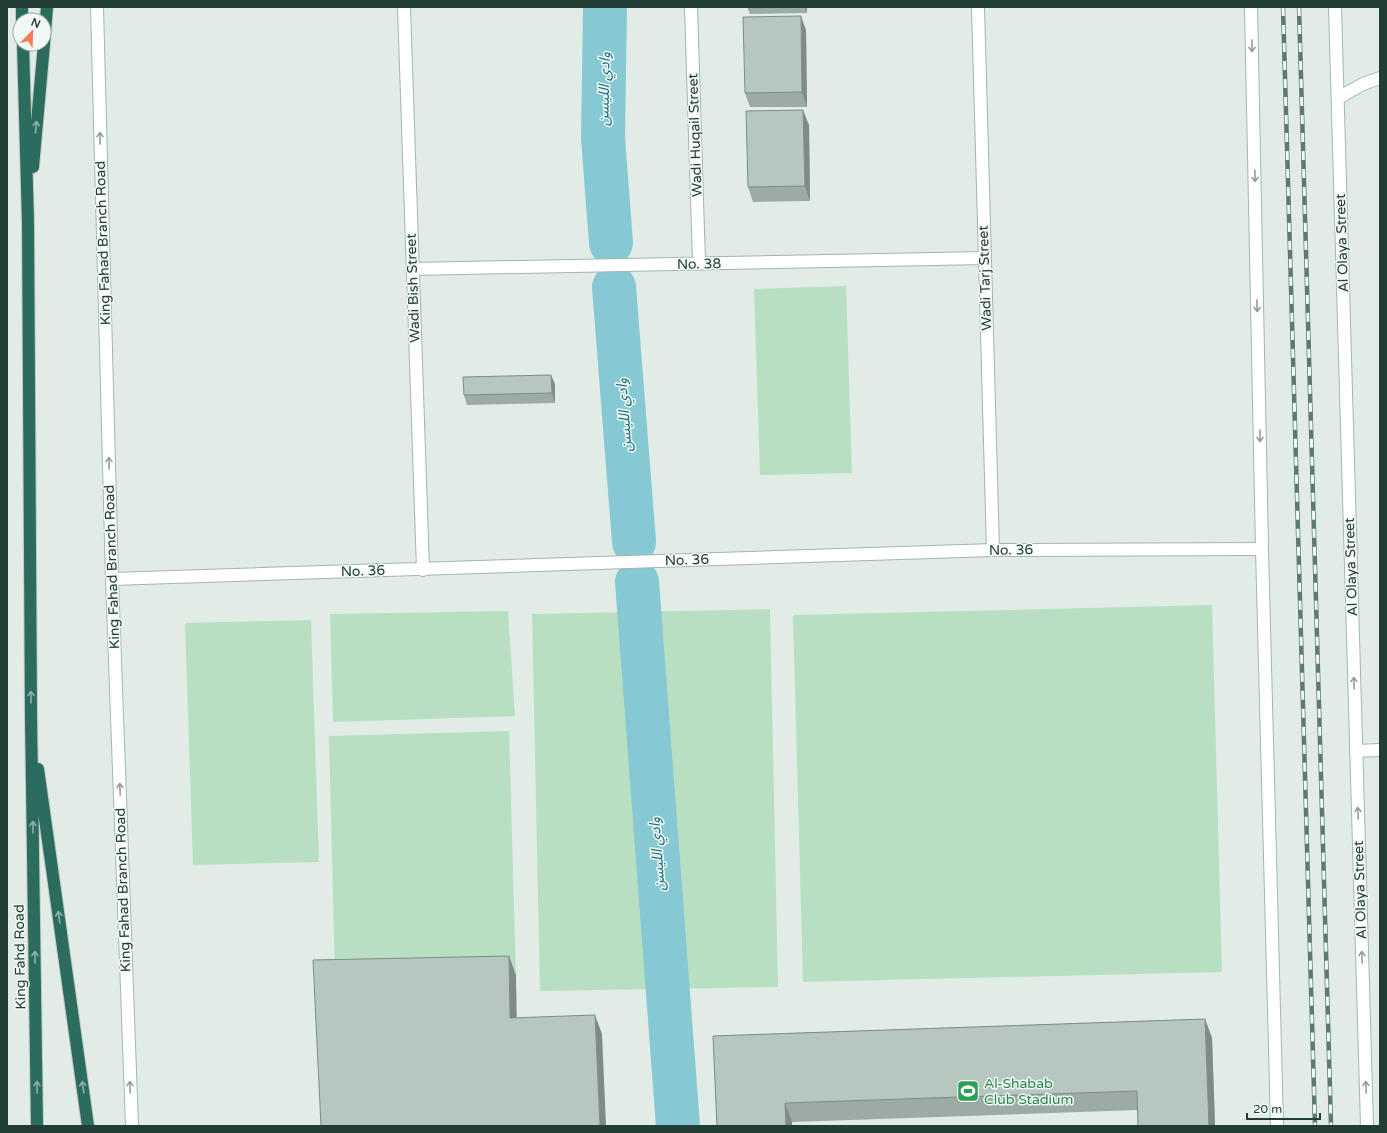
<svg xmlns="http://www.w3.org/2000/svg" width="1387" height="1133" font-family="'Varela Round','Noto Sans Arabic',sans-serif">
<style>
.green{fill:#b9dfc3}
.lines{fill:none;stroke-linecap:round;stroke-linejoin:round}
.stream{stroke:#86c9d4;stroke-width:7}
.river{stroke:#86c9d4;stroke-width:44}
.minor-casing{stroke:#a4b4ae;stroke-width:14}
.secondary-casing{stroke:#9fb9af;stroke-width:14}
.motorway-casing{stroke:#c1c9c7;stroke-width:14}
.minor{stroke:#fff;stroke-width:12}
.secondary{stroke:#fff;stroke-width:12}
.motorway{stroke:#2b6c5e;stroke-width:12}
.rail-casing{stroke:#5b7a71;stroke-width:4.5}
.rail{stroke:#f2f9f5;stroke-width:3;stroke-dasharray:9;stroke-linecap:butt}
.wall{fill:#9daba5}
.shaded-wall{fill:#7f8b86}
.building{fill:#b6c7c0;stroke:#7f8b86}
.oneway{stroke:#909e9a}
.oneway2{stroke:#8eb2aa}
.labels{text-anchor:middle;dominant-baseline:central;stroke-width:3;stroke-linejoin:round;paint-order:stroke}
.street-label{font-size:14px;fill:#213e36;stroke:#f2f9f5}
.leisure-label{font-size:14px;fill:#27864d;stroke:#f2f9f5;text-anchor:start}
.water-label{font-size:15px;font-style:italic;fill:#186d7d;stroke:#f2f9f5}
</style>
<rect width="100%" height="100%" fill="#e1ece7"/>
<!-- green -->
<path class="green" d="M846,286l6,187 -92,2 -6,-186z
M1212,605l10,367 -419,10 -10,-367z
M770,609l8,378 -238,4 -8,-377z
M508,611l7,105 -182,6 -3,-108z
M311,620l8,242 -126,3 -8,-242z
M509,731l7,244 -181,3 -6,-242z"/>
<g class="lines">
<!-- stream -->
<path class="stream" d="M605,28l17,-21"/>
<!-- river -->
<path class="river" d="M605,7l-2,131 8,105
M614,287l20,255
M637,582l41,544"/>
<!-- minor casing -->
<g class="minor-casing">
<path id="minor" d="M404,7l19,563
M691,7l8,256
M978,7l15,543
M1338,98l25,-14 17,-6
M412,269l573,-11
M112,579l881,-29 269,-1
M1356,751l24,-1"/>
</g>
<!-- secondary casing -->
<g class="secondary-casing">
<path id="secondary" d="M97,7l15,572 20,547
M1251,7l11,542 15,577
M1335,7l32,1119"/>
</g>
<!-- motorway casing -->
<g class="motorway-casing">
<path id="motorway" d="M22,7v13
M23,44l5,178 3,495 6,409
M44,44l3,-37
M33,167l11,-123
M38,769l50,357"/>
</g>
<!-- minor -->
<use href="#minor" class="minor"/>
<!-- secondary -->
<use href="#secondary" class="secondary"/>
<!-- motorway -->
<use href="#motorway" class="motorway"/>
<!-- rail casing -->
<g class="rail-casing">
<path id="rail" d="M1283,7l32,1119
M1299,7l32,1119"/>
</g>
<!-- rail -->
<use href="#rail" class="rail"/>
</g>
<!-- wall -->
<path class="wall" d="M747,7h60v6l-57,1z
M806,30l1,77h-57l-5,-14z
M809,125l1,76 -57,1 -5,-15z
M555,384v19l-88,2 -3,-10z
M1205,1019l7,19 3,88h-77l-1,-16 -345,12v4h-75l-4,-90z"/>
<!-- shaded-wall -->
<path class="shaded-wall" d="M805,7h2v6z
M801,16l5,14 1,77 -5,-15z
M803,110l6,15 1,76 -5,-15z
M551,375l4,9v19l-3,-10z
M509,956l7,19 1,62 -7,-19z
M595,1015l7,19 4,92h-6z
M1205,1019l7,19 3,88h-6z
M785,1103l7,19v4h-6z"/>
<!-- building -->
<path class="building" d="M801,16l1,76 -57,1 -2,-76z
M803,110l2,76 -57,1 -2,-76z
M551,375l1,18 -88,2 -1,-18z
M509,956l1,62 85,-3 5,111h-279l-8,-166z
M1205,1019l4,107h-71l-1,-35 -352,12 1,23h-69l-4,-90z"/>
<!-- one-way arrows -->
<defs><path id="oneway-shaft" d="M-6 0H5M1.5-3L5.5 0L1.5 3" fill="none" stroke-width="1.6" stroke-linecap="round" stroke-linejoin="round"/></defs>
<g class="oneway">
<use href="#oneway-shaft" transform="translate(1252 46) rotate(89)"/>
<use href="#oneway-shaft" transform="translate(100 138) rotate(-92)"/>
<use href="#oneway-shaft" transform="translate(1255 176) rotate(89)"/>
<use href="#oneway-shaft" transform="translate(1257 306) rotate(89)"/>
<use href="#oneway-shaft" transform="translate(1260 436) rotate(89)"/>
<use href="#oneway-shaft" transform="translate(109 463) rotate(-92)"/>
<use href="#oneway-shaft" transform="translate(1354 683) rotate(-92)"/>
<use href="#oneway-shaft" transform="translate(120 789) rotate(-92)"/>
<use href="#oneway-shaft" transform="translate(1358 813) rotate(-92)"/>
<use href="#oneway-shaft" transform="translate(1362 957) rotate(-92)"/>
<use href="#oneway-shaft" transform="translate(130 1087) rotate(-92)"/>
<use href="#oneway-shaft" transform="translate(1366 1087) rotate(-92)"/>
</g>
<g class="oneway2">
<use href="#oneway-shaft" transform="translate(36 127) rotate(-85)"/>
<use href="#oneway-shaft" transform="translate(31 697) rotate(-90)"/>
<use href="#oneway-shaft" transform="translate(33 827) rotate(-91)"/>
<use href="#oneway-shaft" transform="translate(59 917) rotate(-98)"/>
<use href="#oneway-shaft" transform="translate(35 957) rotate(-91)"/>
<use href="#oneway-shaft" transform="translate(37 1087) rotate(-91)"/>
<use href="#oneway-shaft" transform="translate(83 1087) rotate(-98)"/>
</g>
<!-- icons -->
<defs>
<g id="stadium-square" transform="scale(1.15)"><rect x="-9" y="-9" width="18" height="18" rx="4" fill="#2e9e5b" stroke="#f2f9f5"/><path d="M0-5a6.5 5 0 1 0 0 10a6.5 5 0 1 0 0-10ZM-3.5-1.8h7v3.6h-7Z" fill="#fff"/></g>
</defs>
<g fill-rule="evenodd">
<use href="#stadium-square" x="968" y="1091"/>
</g>
<g class="labels">
<!-- street labels -->
<g class="street-label">
<text transform="translate(695 135) rotate(-92)">Wadi Huqail Street</text>
<text transform="translate(103 243) rotate(-92)">King Fahad Branch Road</text>
<text transform="translate(1342 243) rotate(-92)">Al Olaya Street</text>
<text transform="translate(699 264) rotate(-1)">No. 38</text>
<text transform="translate(985 278) rotate(-92)">Wadi Tarj Street</text>
<text transform="translate(413 288) rotate(-92)">Wadi Bish Street</text>
<text transform="translate(1011 550) rotate(-1)">No. 36</text>
<text transform="translate(687 560) rotate(-2)">No. 36</text>
<text transform="translate(112 567) rotate(-92)">King Fahad Branch Road</text>
<text transform="translate(1351 567) rotate(-92)">Al Olaya Street</text>
<text transform="translate(363 571) rotate(-2)">No. 36</text>
<text transform="translate(123 890) rotate(-92)">King Fahad Branch Road</text>
<text transform="translate(1360 890) rotate(-92)">Al Olaya Street</text>
<text transform="translate(20 957) rotate(-91)">King Fahd Road</text>
</g>
<!-- leisure labels -->
<g class="leisure-label">
<text x="984" y="1083">Al-Shabab<tspan x="984" dy="16">Club Stadium</tspan></text>
</g>
<!-- water labels -->
<g class="water-label">
<text transform="translate(604 89) rotate(-89)">وادي الليسن</text>
<text transform="translate(624 415) rotate(-94)">وادي الليسن</text>
<text transform="translate(657 854) rotate(-94)">وادي الليسن</text>
</g>
</g>
<!-- border -->
<rect width="1387" height="1133" fill="none" stroke="#213e36" stroke-width="16"/>
<!-- north arrow -->
<g transform="translate(32 32) rotate(23)"><circle r="19" fill="#f2f9f5" stroke="#9eaea9"/>
<path d="M0-3L7 15L0 10L-7 15Z" fill="#f87a53"/>
<text y="-6" font-size="11" font-weight="bold" text-anchor="middle" fill="#213e36">N</text>
</g>
<!-- scale -->
<path d="M1247 1113v6h73v-6" fill="none" stroke="#213e36" stroke-width="2"/>
<text x="1253" y="1113" font-size="12" fill="#213e36" stroke="#f2f9f5" stroke-width="3" paint-order="stroke">20 m</text>
</svg>
